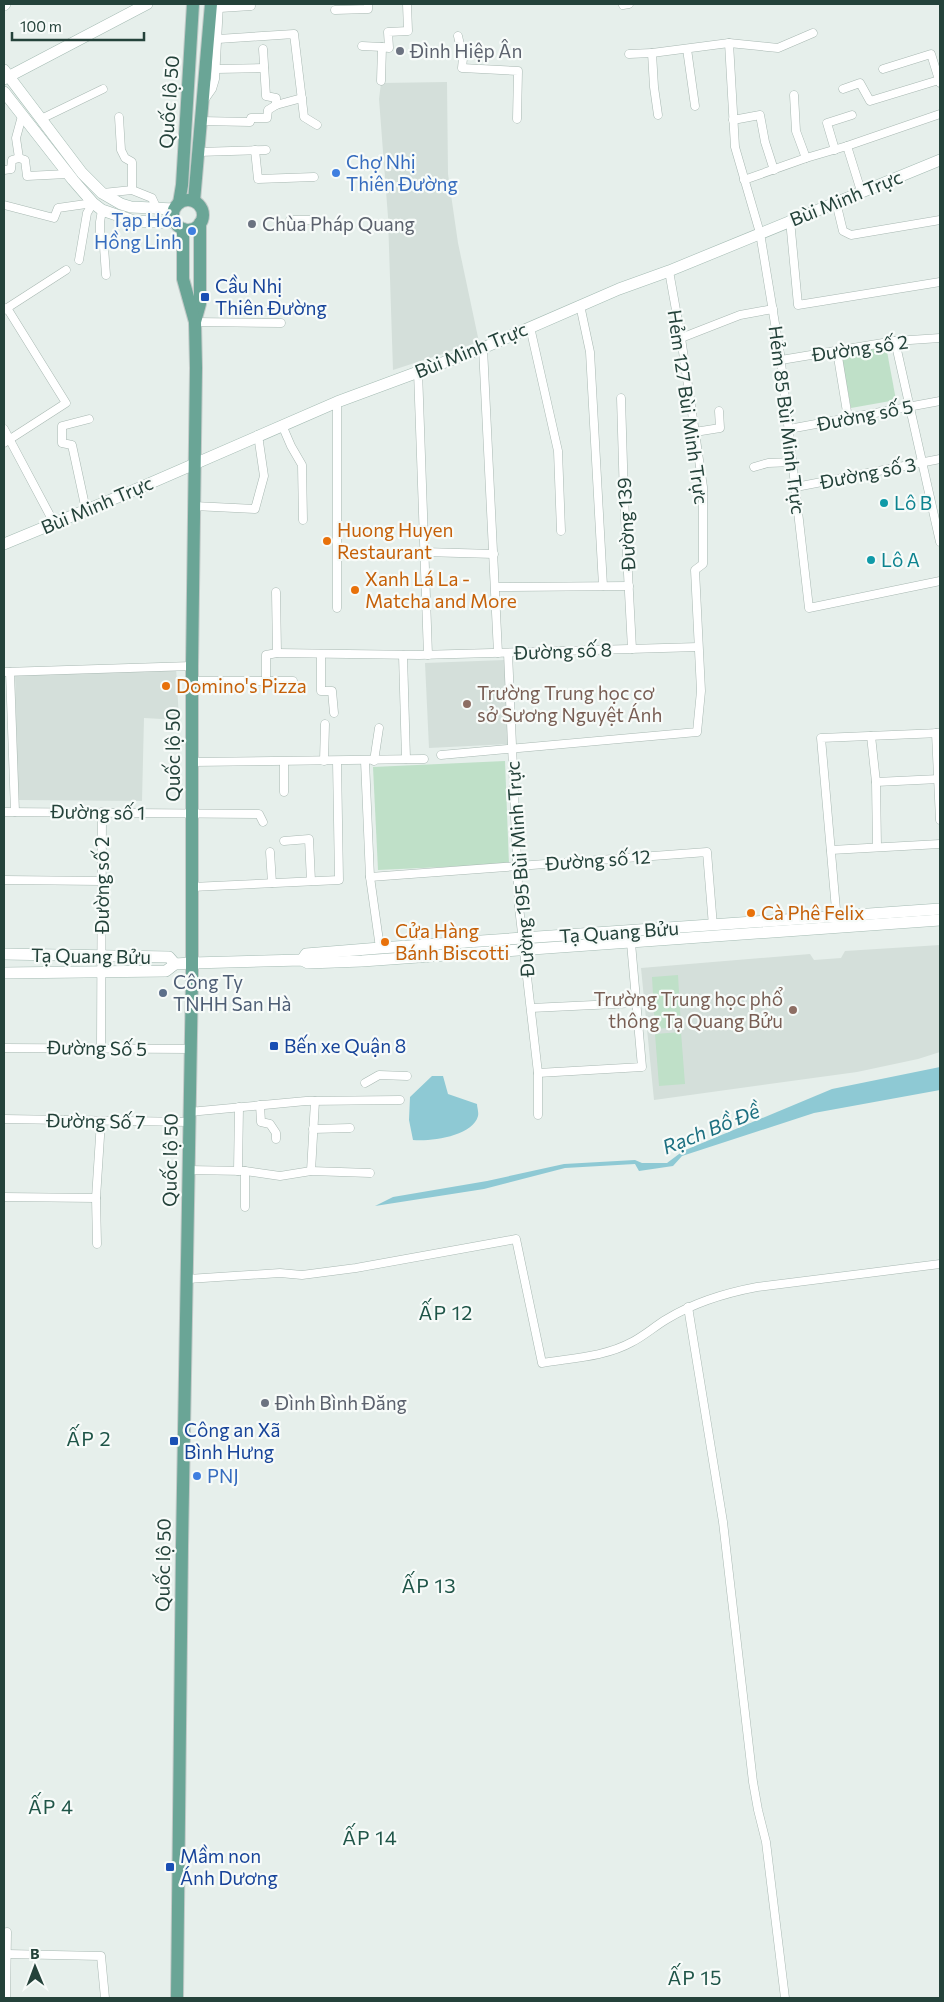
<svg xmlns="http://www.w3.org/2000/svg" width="944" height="2002" viewBox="0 0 944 2002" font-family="Commissioner,sans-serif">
<rect width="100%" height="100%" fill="#e6efeb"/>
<!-- built -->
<g fill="#d4dfda">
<path d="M447 82 448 174 458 243 479 342 393 370 388 217 379 99 381 83Z"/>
<path d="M505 660 509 744 429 748 425 663Z"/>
<path d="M176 666 179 720 144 718 142 801 18 800 15 673Z"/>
<path d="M940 945V1052L918 1059 857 1072 654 1100 641 968 810 954 814 960 841 958 845 951Z"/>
</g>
<!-- green -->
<g fill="#bfe0c8">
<path d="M886 346 896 400 851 408 841 354Z"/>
<path d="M505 761 509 864 378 870 373 767Z"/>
<path d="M678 975 681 1027 655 1029 652 977Z"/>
<path d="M681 1032 685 1084 659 1086 655 1034Z"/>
</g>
<!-- water -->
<g fill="#8ec9d4">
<path d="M940 1067V1090L814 1113 682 1156 673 1166 639 1171 635 1164 565 1168 484 1189 375 1206 393 1197 487 1181 564 1164 635 1160 642 1163H667L683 1151 832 1089Z"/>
<path d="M432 1076H443L448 1094 477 1104C477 1107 479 1113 478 1116 473 1136 430 1142 413 1140L409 1120 410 1097Z"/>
</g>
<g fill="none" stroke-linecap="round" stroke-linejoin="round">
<!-- street casing -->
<g stroke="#a8b8b2" stroke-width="9">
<g id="street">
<path d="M623 5 629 4"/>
<path d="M220 8 251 6"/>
<path d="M335 10 368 9V4"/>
<path d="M458 36 463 58 462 68 518 71 517 119"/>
<path d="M218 39 294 34 304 117 317 125"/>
<path d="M729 43 735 147 760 233 780 354 809 608 940 581"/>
<path d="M362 46 382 47"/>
<path d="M263 49 266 96 276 98V105"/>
<path d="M687 49 695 106"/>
<path d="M652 53 729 43 778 48 813 33"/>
<path d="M629 54 652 53 654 87 658 115"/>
<path d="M216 69 264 68"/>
<path d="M883 69 931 54 940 83"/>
<path d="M381 81 382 47 389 48 388 32 408 31 407 4"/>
<path d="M843 89 860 83 870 101 939 80"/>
<path d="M794 95 796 131 806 158"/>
<path d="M205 99 212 89 215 79 219 4"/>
<path d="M119 117 121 150 125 158 132 162V190"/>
<path d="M41 119 103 89"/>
<path d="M733 120 760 115 765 142 774 170"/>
<path d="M201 121 250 122 251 118H267L268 110 276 105 302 98"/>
<path d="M847 146 940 114"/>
<path d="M255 150 258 179 314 177"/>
<path d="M835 150 827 123 852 115"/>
<path d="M198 152 266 150"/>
<path d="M19 158 16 138 22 116"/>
<path d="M4 170 11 169 12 160 19 158 25 160 27 176 67 174"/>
<path d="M744 180 806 158 847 146 861 191"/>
<path d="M103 193 132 190 152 198 157 209"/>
<path d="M836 202 843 231 851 235 940 220"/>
<path d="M4 205 54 218 58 208 93 203"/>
<path d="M102 210 100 222V244L104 247 106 275"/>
<path d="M290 220H317"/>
<path d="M790 220 798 305 940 282"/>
<path d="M79 260 87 213 93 203"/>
<path d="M580 305 590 352 603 586"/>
<path d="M4 310 66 270"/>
<path d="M195 322 281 323"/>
<path d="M530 327 558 451 561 531"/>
<path d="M681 338 740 315 773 309"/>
<path d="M895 341 940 542"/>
<path d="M483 348 498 653"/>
<path d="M837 351 848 418"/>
<path d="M781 360 895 341 940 338"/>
<path d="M418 371 428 655"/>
<path d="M621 398 624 498 632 649"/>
<path d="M337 402V608"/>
<path d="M282 425 291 446 302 465 303 520"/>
<path d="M4 429 54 523"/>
<path d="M789 429 940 401"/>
<path d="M695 432 720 428 719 411"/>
<path d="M4 443 66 403 7 308"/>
<path d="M754 467 768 463 793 462"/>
<path d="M796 487 940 459"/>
<path d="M194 506 255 509 264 476 258 435"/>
<path d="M86 510 72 445 62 443V426L89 419"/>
<path d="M424 552 494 554"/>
<path d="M496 587 629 586"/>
<path d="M276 592 277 653"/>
<path d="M508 653 519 907 538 1073V1115"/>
<path d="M321 654V691H332L334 713"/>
<path d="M403 655 406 759"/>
<path d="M4 672 192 666"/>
<path d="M10 672 15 812"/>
<path d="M192 681H266V655L277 653 419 655 698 647"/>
<path d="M266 681H293"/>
<path d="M936 733 940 820"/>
<path d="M871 736 876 782 877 847"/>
<path d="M441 755 697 732 701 691 695 570 703 564V487L681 338 669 271"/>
<path d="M324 761 325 724"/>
<path d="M365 761 370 877 380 948"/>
<path d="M374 761 379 728"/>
<path d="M192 762 424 759"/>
<path d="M876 782 939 779"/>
<path d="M284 792V762"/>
<path d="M4 812 259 814 263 822"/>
<path d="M284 841 309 839 311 881"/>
<path d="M831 850 940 844"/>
<path d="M270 852 272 883"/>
<path d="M370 877 707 852 713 926"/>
<path d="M4 880 102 881"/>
<path d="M192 887 339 880 337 761"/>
<path d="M837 921 821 738 940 733"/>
<path d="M531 1008 636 1003"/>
<path d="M4 1048 191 1049"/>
<path d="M101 1048 102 812"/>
<path d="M538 1073 642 1067 631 943"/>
<path d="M365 1083 379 1075 407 1076"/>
<path d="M260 1105 261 1122 270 1124 276 1133V1139"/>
<path d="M189 1112 306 1101 400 1100"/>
<path d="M4 1119 189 1122"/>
<path d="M313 1129 350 1128"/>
<path d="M188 1170 245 1171 280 1176 311 1171 370 1173"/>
<path d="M238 1171 239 1107"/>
<path d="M311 1171 315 1101"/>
<path d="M4 1197 96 1198 101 1121"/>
<path d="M96 1198 97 1244"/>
<path d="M245 1207V1171"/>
<path d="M188 1279 280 1273 302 1275 356 1268 516 1239 542 1363C571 1358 605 1357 632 1342 644 1336 655 1326 667 1319 695 1302 725 1293 757 1287L940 1264"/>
<path d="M688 1307 723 1522 753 1782 758 1810 766 1842 785 1998"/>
<path d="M7 1954 101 1956 105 1998"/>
<path d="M6 1998 7 1932"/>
</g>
</g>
<!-- secondary casing -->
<g stroke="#a4bbb3" stroke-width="12">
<g id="secondary">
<path d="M4 5 5 4"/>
<path d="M4 70 82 173 102 193 121 204 131 207 174 209"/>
<path d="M4 79 147 4"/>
<path d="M4 92 73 180 93 203 102 210 134 221 175 223"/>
<path d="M4 544 130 492 337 402 483 348 619 289 669 271 940 160"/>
<path d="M4 954 169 957 175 964"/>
<path d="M302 960 306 954 380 948 940 909"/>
<path d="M4 973 166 971 175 964 192 963 302 960 308 963 362 961 940 920"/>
</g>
</g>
<!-- primary casing -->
<g stroke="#c2cac8" stroke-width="14">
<g id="primary">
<circle cx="188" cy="215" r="15"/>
<path d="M194 201 211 4"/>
<path d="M179 203 182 185 193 4"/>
<path d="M195 322 200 304V223"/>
<path d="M177 1998 182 1546 192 978V666L196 368 195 322 183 279V229"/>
</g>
</g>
<!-- street -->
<use href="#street" stroke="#fff" stroke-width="8"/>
<!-- secondary -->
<use href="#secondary" stroke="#fff" stroke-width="11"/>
<!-- primary -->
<use href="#primary" stroke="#6aa596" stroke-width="12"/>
</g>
<!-- markers -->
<g fill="#6b7280" stroke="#f7fbf9" stroke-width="2">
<circle cx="400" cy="51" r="5"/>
<circle cx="252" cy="224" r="5"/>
<circle cx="265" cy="1403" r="5"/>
</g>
<g fill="#3f7fe0" stroke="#f7fbf9" stroke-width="2">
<circle cx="336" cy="173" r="5"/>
<circle cx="192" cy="231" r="5"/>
<circle cx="197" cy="1476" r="5"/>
</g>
<g fill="#1a4fb4" stroke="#f7fbf9" stroke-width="2">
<rect x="200" y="292" width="10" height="10" rx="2.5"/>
<rect x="269" y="1041" width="10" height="10" rx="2.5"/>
<rect x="169" y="1436" width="10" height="10" rx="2.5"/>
<rect x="165" y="1862" width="10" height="10" rx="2.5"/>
</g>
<g fill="#0f9aa8" stroke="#f7fbf9" stroke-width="2">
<circle cx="884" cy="503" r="5"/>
<circle cx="871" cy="560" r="5"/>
</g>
<g fill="#e8710a" stroke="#f7fbf9" stroke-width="2">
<circle cx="327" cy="541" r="5"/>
<circle cx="355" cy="590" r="5"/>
<circle cx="166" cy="686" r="5"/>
<circle cx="751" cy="913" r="5"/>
<circle cx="385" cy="942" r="5"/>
</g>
<g fill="#8d6e63" stroke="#f7fbf9" stroke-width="2">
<circle cx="467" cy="704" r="5"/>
<circle cx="793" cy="1010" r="5"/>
</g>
<circle fill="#5c6f8a" stroke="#f7fbf9" stroke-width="2" cx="163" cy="993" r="5"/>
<g text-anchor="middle" stroke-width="4.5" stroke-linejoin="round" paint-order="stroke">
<!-- worship labels -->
<g font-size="19" fill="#5b616d" stroke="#f7fbf9" text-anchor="start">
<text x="410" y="58">Đình Hiệp Ân</text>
<text x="262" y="231">Chùa Pháp Quang</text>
<text x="275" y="1410">Đình Bình Đăng</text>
</g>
<!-- street labels -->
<g font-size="19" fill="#24423a" stroke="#f7fbf9">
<text transform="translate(169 102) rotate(-86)" y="7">Quốc lộ 50</text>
<text transform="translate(846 198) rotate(-22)" y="7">Bùi Minh Trực</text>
<text transform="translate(860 348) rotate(-8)" y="7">Đường số 2</text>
<text transform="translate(471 350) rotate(-22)" y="7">Bùi Minh Trực</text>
<text transform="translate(688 407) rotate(82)" y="7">Hẻm 127 Bùi Minh Trực</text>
<text transform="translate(865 415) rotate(-11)" y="7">Đường số 5</text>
<text transform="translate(787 420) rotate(83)" y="7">Hẻm 85 Bùi Minh Trực</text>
<text transform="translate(868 473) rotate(-11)" y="7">Đường số 3</text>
<text transform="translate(97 505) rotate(-23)" y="7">Bùi Minh Trực</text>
<text transform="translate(626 524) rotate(-93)" y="7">Đường 139</text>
<text transform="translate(563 651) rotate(-2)" y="7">Đường số 8</text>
<text transform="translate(173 755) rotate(-90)" y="7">Quốc lộ 50</text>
<text transform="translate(98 812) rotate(1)" y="7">Đường số 1</text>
<text transform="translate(598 860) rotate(-4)" y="7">Đường số 12</text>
<text transform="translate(520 869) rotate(-94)" y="7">Đường 195 Bùi Minh Trực</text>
<text transform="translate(102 885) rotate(-90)" y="7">Đường số 2</text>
<text transform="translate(619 932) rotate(-4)" y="7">Tạ Quang Bửu</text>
<text transform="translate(91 956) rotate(1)" y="7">Tạ Quang Bửu</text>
<text transform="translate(97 1048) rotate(1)" y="7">Đường Số 5</text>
<text transform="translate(96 1121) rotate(1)" y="7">Đường Số 7</text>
<text transform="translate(170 1160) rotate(-89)" y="7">Quốc lộ 50</text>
<text transform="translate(163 1565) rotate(-89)" y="7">Quốc lộ 50</text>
</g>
<!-- shop labels -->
<g font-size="19" fill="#366cbe" stroke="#f7fbf9" text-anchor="start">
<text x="346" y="169">Chợ Nhị<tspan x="346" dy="22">Thiên Đường</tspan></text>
<text x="182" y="227" text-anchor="end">Tạp Hóa<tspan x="182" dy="22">Hồng Linh</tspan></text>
<text x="207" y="1483">PNJ</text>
</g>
<!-- transit labels -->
<g font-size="19" fill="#164399" stroke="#f7fbf9" text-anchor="start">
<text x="215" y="293">Cầu Nhị<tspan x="215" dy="22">Thiên Đường</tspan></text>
<text x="284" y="1053">Bến xe Quận 8</text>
<text x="184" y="1437">Công an Xã<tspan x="184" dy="22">Bình Hưng</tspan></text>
<text x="180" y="1863">Mầm non<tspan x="180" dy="22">Ánh Dương</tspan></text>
</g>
<!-- culture labels -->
<g font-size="19" fill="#0d838f" stroke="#f7fbf9" text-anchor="start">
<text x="894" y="510">Lô B</text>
<text x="881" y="567">Lô A</text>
</g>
<!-- food labels -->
<g font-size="19" fill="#c56008" stroke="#f7fbf9" text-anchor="start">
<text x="337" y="537">Huong Huyen<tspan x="337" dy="22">Restaurant</tspan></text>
<text x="365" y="586">Xanh Lá La -<tspan x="365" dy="22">Matcha and More</tspan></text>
<text x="176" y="693">Domino's Pizza</text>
<text x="761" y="920">Cà Phê Felix</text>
<text x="395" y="938">Cửa Hàng<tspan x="395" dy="22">Bánh Biscotti</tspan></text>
</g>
<!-- education labels -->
<g font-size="19" fill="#785e54" stroke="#f7fbf9" text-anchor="start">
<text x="477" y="700">Trường Trung học cơ<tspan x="477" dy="22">sở Sương Nguyệt Ánh</tspan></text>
<text x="783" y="1006" text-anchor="end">Trường Trung học phổ<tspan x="783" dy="22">thông Tạ Quang Bửu</tspan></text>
</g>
<!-- service labels -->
<g font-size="19" fill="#4e5e75" stroke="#f7fbf9" text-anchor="start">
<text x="173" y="989">Công Ty<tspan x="173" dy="22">TNHH San Hà</tspan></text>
</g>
<!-- water labels -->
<g font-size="20" font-style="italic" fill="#1c6f80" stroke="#f7fbf9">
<text transform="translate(711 1129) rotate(-22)" y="7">Rạch Bồ Đề</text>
</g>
<!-- neighbourhood labels -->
<g font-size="20" letter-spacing="1" fill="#1f5548" stroke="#f7fbf9">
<text x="446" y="1320">ẤP 12</text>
<text x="89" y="1446">ẤP 2</text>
<text x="429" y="1593">ẤP 13</text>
<text x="51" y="1814">ẤP 4</text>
<text x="370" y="1845">ẤP 14</text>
<text x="695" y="1985">ẤP 15</text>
</g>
</g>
<!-- border -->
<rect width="944" height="2002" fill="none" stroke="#24423a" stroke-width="10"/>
<!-- north arrow -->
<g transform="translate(35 1967) rotate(359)" stroke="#f7fbf9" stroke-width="4" paint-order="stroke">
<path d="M0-4L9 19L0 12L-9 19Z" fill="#24423a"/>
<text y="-8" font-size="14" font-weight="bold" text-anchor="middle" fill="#24423a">B</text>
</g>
<!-- scale -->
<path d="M12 32v8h132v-8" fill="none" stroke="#24423a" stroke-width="2.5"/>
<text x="20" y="32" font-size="15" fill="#24423a" stroke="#f7fbf9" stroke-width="4" paint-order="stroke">100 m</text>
</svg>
